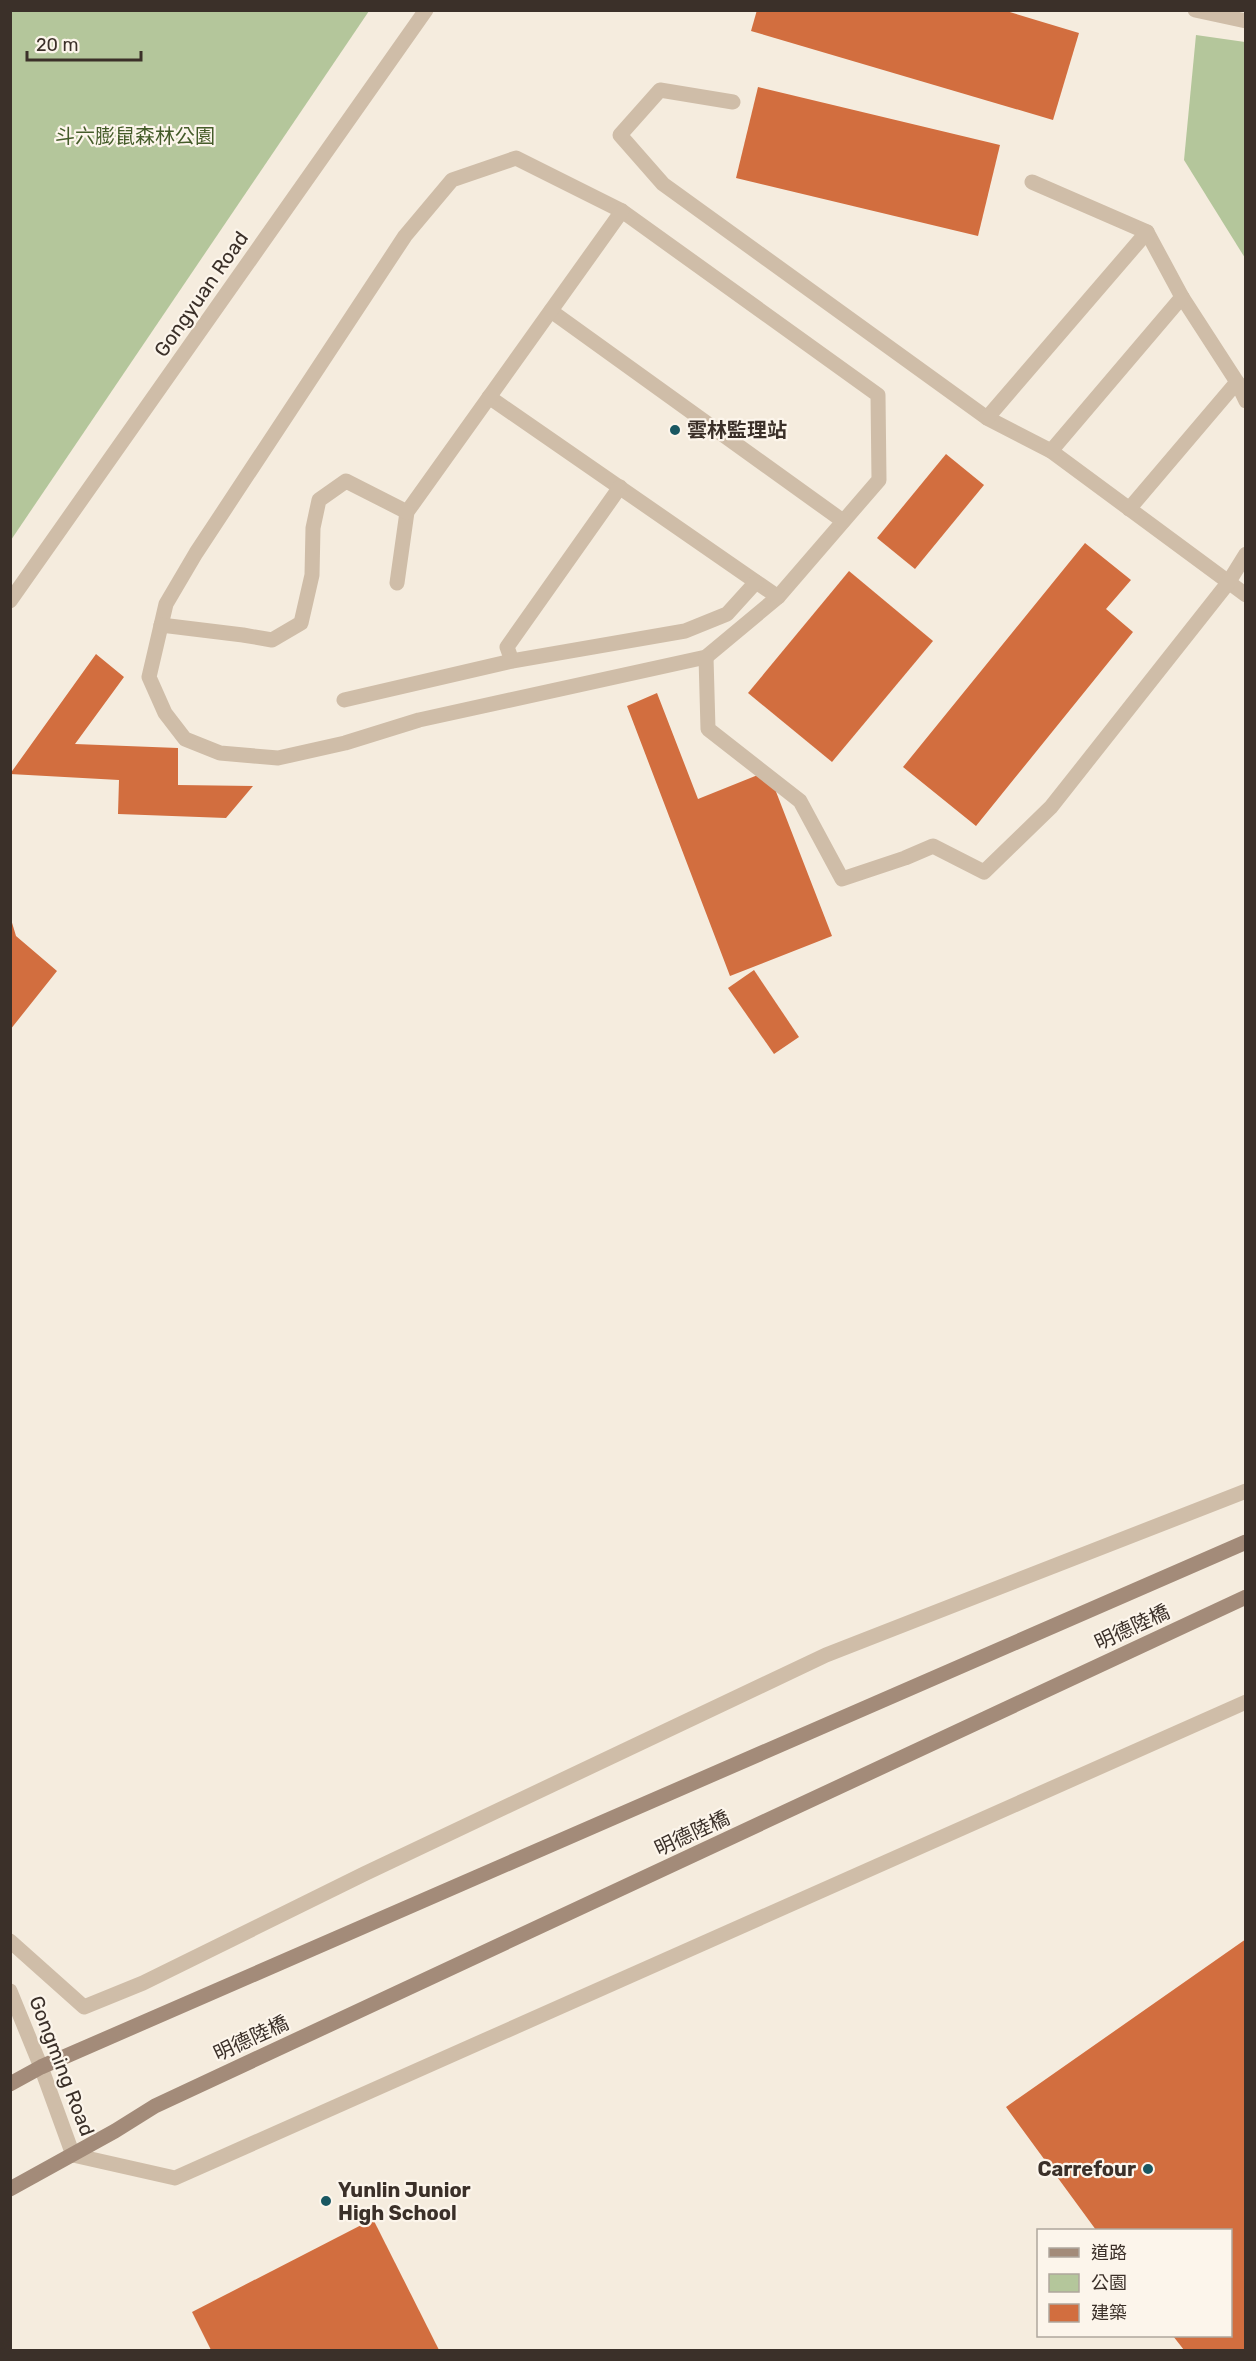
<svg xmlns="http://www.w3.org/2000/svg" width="1256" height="2361" viewBox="0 0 1256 2361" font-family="Rubik,'Noto Sans TC',sans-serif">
<rect width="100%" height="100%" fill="#f5ecde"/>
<!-- green -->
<g fill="#b4c69b">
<path d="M11 10 369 11 11 540 10 11Z"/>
<path d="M1196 35 1245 42V258L1184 160Z"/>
</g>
<!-- building -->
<g fill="#d26e3f">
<path d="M757 10H1003L1079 33 1053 120 751 31Z"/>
<path d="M758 87 1000 145 978 236 736 178Z"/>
<path d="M946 454 984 485 915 569 877 538Z"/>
<path d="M1085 543 1131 580 1106 609 1133 632 976 826 903 767Z"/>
<path d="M849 571 933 641 832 762 748 693Z"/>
<path d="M96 654 124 677 75 744 178 748V785L253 786 226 818 118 814 119 780 10 774Z"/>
<path d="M657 693 698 799 768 771 832 936 730 976 627 706Z"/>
<path d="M10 916 16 936 57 971 10 1030Z"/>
<path d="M754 970 799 1037 774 1054 728 988Z"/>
<path d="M1246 1939V2350H1184L1173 2336H1230V2230H1096L1006 2107Z"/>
<path d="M373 2219 439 2350H211L192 2312Z"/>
</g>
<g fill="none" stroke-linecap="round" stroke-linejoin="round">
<!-- service -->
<g stroke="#cfbda8" stroke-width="15">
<path d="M733 102 660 90 620 135 663 184 987 418 1051 451 1246 595"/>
<path d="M516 158 622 211 878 395 879 480 778 597 706 657 419 720 345 743 278 758 220 753 185 739 165 713 149 677 166 604 196 553 405 236 452 180Z"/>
<path d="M1032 182 1147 232 1182 297 1237 382 1246 401"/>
<path d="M551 311 843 521"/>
<path d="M489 397 778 597"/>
<path d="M987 418 1147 232"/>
<path d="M1051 451 1182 297"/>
<path d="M1129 509 1237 382"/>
<path d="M397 583 407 512 622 211"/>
<path d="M161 625 243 635 272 640 301 623 312 575 313 528 319 500 346 481 407 512"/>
<path d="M706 657 708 729 800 801 842 879 905 858 933 846 984 872 1051 807 1228 583 1246 554"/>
<path d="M512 661 507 647 620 487"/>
<path d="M344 700 512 661 685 631 727 614 756 582"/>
<path d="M10 1941 84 2007 143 1983 364 1874 826 1655 1246 1491"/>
<path d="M73 2155 175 2178 1246 1702"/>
</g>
<!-- minor -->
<g stroke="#cfbda8" stroke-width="15">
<path d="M1195 10 1246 21"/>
<path d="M10 601 426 10"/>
<path d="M10 1991 41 2067 73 2155"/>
</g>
<!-- secondary -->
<g stroke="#a38b79" stroke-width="15">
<path d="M10 2084 41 2067 1246 1542"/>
<path d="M10 2189 115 2131 155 2106 1246 1597"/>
</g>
</g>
<!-- markers -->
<g fill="#195761" stroke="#fcf5eb" stroke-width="2">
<circle cx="675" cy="430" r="6"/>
<circle cx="1148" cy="2169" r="6"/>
<circle cx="326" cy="2201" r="6"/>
</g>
<g text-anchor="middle" stroke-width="4.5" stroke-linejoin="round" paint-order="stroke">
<!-- park labels -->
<g font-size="20" fill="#455c2a" stroke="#fcf5eb">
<text x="135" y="143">斗六膨鼠森林公園</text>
</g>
<!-- street labels -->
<g font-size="20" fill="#3b3029" stroke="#fcf5eb">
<text transform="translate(201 294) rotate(-55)" y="7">Gongyuan Road</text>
<text transform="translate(1132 1627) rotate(-25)" y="7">明德陸橋</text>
<text transform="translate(692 1833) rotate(-25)" y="7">明德陸橋</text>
<text transform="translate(251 2038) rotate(-25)" y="7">明德陸橋</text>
<text transform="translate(62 2066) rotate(69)" y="7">Gongming Road</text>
</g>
<!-- poi labels -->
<g font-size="20" font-weight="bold" fill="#3b3029" stroke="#fcf5eb" text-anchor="start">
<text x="687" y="437">雲林監理站</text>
<text x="1136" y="2176" text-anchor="end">Carrefour</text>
<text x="338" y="2197">Yunlin Junior<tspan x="338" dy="23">High School</tspan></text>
</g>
</g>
<!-- border -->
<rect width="1256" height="2361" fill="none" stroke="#3b3029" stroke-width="24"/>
<!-- legend -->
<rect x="1037" y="2229" width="195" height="108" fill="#fcf5eb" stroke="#afa69d" stroke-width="1.5"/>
<rect x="1049" y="2248" width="30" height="9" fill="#a38b79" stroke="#afa69d" stroke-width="1.5"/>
<text x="1091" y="2259" font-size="18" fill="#3b3029">道路</text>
<rect x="1049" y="2274" width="30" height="18" fill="#b4c69b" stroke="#afa69d" stroke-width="1.5"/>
<text x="1091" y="2289" font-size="18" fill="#3b3029">公園</text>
<rect x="1049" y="2304" width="30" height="18" fill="#d26e3f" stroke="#afa69d" stroke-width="1.5"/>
<text x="1091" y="2319" font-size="18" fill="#3b3029">建築</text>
<!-- scale -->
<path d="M27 51v9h114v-9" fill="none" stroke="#3b3029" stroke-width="3"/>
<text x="36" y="51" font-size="18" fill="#3b3029" stroke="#fcf5eb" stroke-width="4.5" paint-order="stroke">20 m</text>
</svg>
